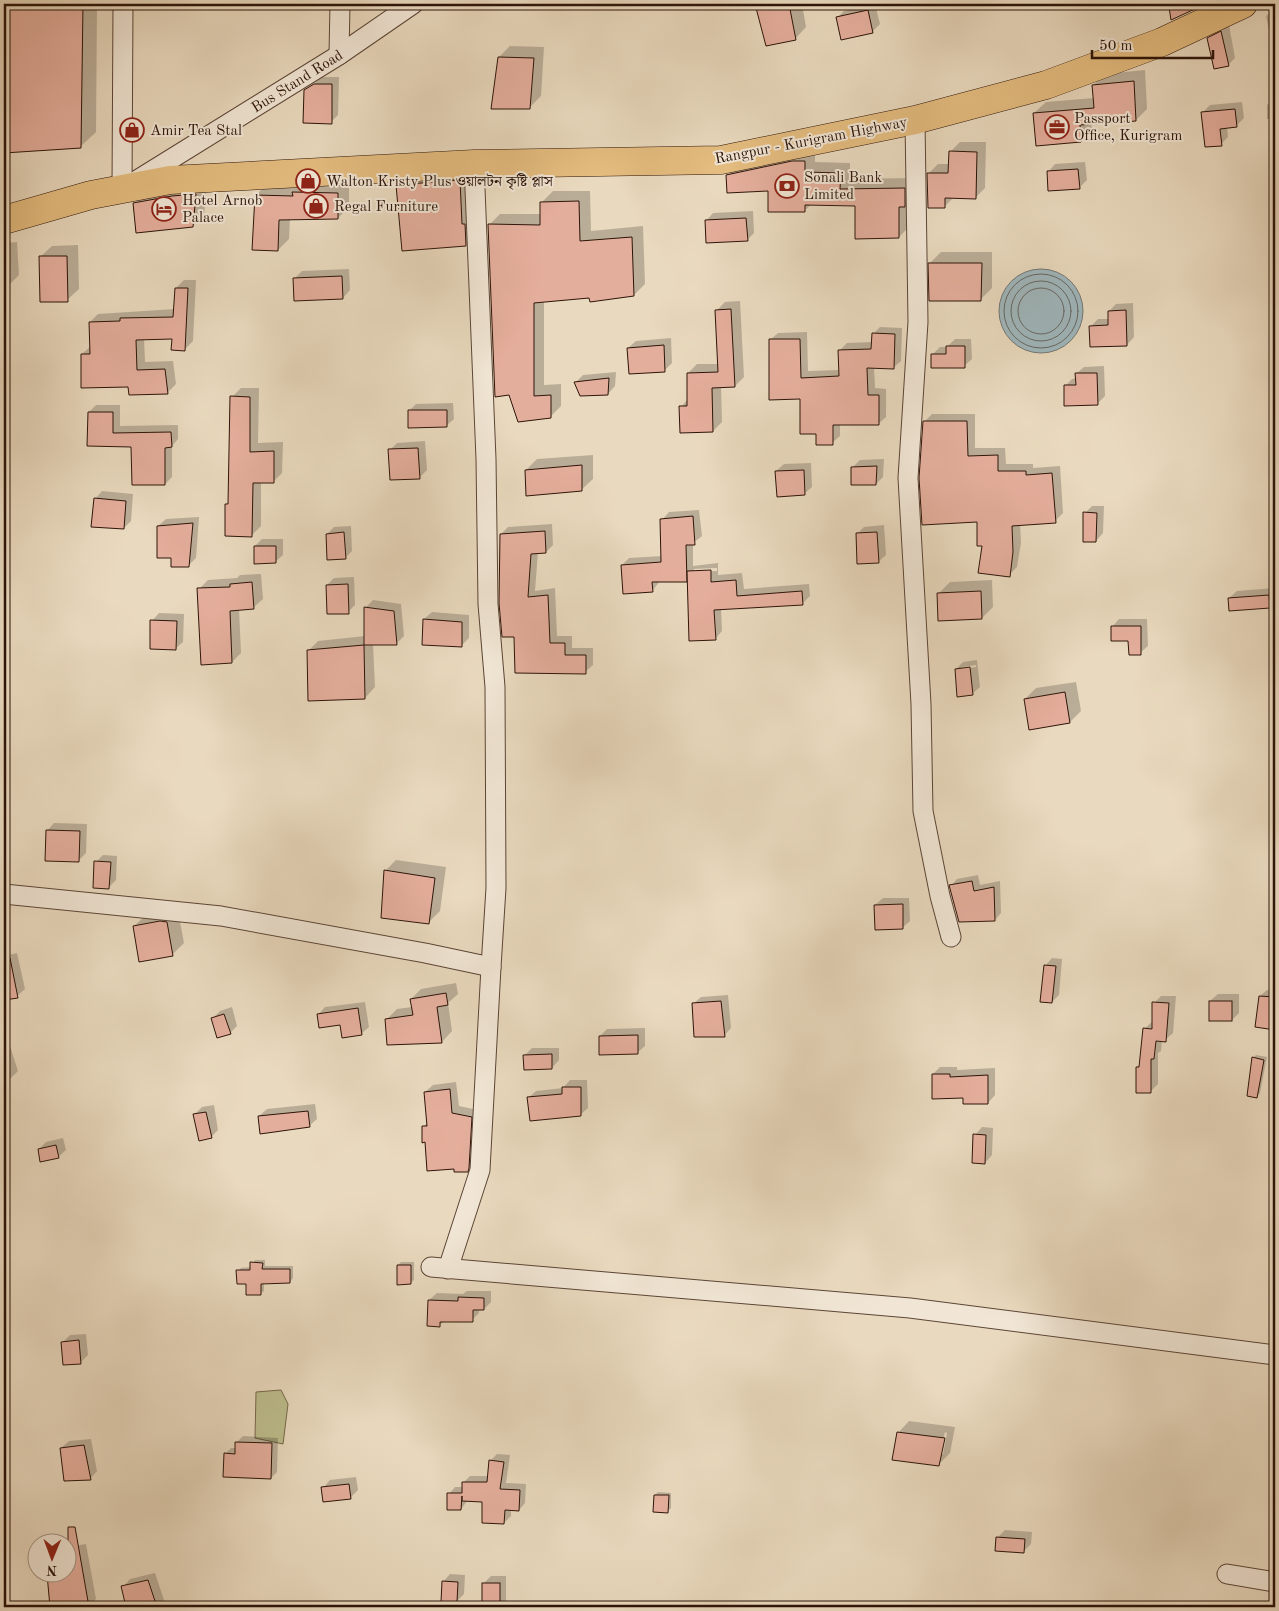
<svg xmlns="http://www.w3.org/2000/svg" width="1279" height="1611" viewBox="0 0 1279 1611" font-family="'Old Standard TT','Noto Serif Bengali',serif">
<rect width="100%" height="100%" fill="#e9d9be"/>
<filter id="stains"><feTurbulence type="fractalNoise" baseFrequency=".004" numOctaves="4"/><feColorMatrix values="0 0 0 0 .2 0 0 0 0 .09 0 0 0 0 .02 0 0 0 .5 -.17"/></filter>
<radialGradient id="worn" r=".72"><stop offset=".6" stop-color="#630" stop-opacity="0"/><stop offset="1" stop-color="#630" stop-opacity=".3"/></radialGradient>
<!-- green -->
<path fill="#bdbd8c" stroke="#75684a" d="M281 1390 288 1404 283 1444 255 1438 256 1392Z"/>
<!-- water -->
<circle fill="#9fb7bd" stroke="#717675" cx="1041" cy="311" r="42"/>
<!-- shadow -->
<g fill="#0003" fill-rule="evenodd">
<path d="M4 4H97L96 132 80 147 4 152Z"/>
<path d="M181 4H226L220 5Z"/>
<path d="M756 4H802L806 27 795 39 767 45Z"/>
<path d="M875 4 880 24 872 32 837 18 844 11Z"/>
<path d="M1175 4H1200L1196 7 1171 8Z"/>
<path d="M1275 8V38L1271 39 1266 16Z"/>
<path d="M1229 25 1235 58 1228 65 1209 38 1216 31Z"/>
<path d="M510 46 544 47 541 96 530 107 499 57Z"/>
<path d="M1145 70 1147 109 1136 120 1091 123 1092 130 1080 141 1034 113 1046 102 1094 98 1093 85 1105 74Z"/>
<path d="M322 77H339L338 115 331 122 305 91Z"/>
<path d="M1274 98 1275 119H1267V105Z"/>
<path d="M1242 102 1244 118 1236 126 1227 127 1228 137 1221 144 1202 113 1210 105Z"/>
<path d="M960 142H986L985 188 975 198 954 197 945 206 928 174 938 164H950V152Z"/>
<path d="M815 152V162L850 163V179L915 178 909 227 899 237 856 205 812 204 805 210 769 190 728 175 738 165Z"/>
<path d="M1085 162 1087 180 1079 188 1048 172 1055 164Z"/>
<path d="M475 166 481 230 466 245 397 186 412 170Z"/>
<path d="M349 183V207L338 218 290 219 289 239 278 250 256 195 267 184Z"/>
<path d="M207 184 204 215 193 226 135 203 146 192Z"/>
<path d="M553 191H590L591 231 643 226 645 284 634 295 544 300V385L561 384V406L550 417 519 421 489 225 500 214H542V202Z"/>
<path d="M753 211 754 233 747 240 706 221 713 213Z"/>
<path d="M17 242 19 275 10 284H4V243Z"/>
<path d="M78 245 79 289 67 300 40 257 52 246Z"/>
<path d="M941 252H992V288L981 299 930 263Z"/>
<path d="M349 269 350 290 343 298 294 279 302 271Z"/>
<path d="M184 280H196L193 341 184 350 173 338H144L145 362 173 361 176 384 167 393 129 386 82 354 91 346 90 322 98 314 175 309 176 288Z"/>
<path d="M740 301 744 377 735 386 721 387 722 422 713 431 681 407 688 399V373L697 364H719L716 311 725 302Z"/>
<path d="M1133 303 1134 337 1127 345 1091 326 1098 319H1109V311L1116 304Z"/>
<path d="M880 327 902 328 901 361 893 368 874 367 875 388 886 389V417L878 424H840V436L832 443 817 432 770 340 778 333 807 332 808 371 840 370V350L847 343 872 342 873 334Z"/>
<path d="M671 338 672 363 665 370 628 348 636 341Z"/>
<path d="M955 339H971L972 359 964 366 932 355 940 347H947Z"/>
<path d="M1104 366 1105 396 1098 403 1065 386 1072 379 1077 378 1076 374 1084 367Z"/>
<path d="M616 372 615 386 608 394 576 382 583 375Z"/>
<path d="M241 388H259L258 443 283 442 282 473 273 482H261V526L251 536 226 505 229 502 232 397Z"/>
<path d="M453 403 454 419 446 426 409 411 416 404Z"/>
<path d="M96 405H120V426L178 425V439L172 446V477L165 484 133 446 88 445 89 412Z"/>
<path d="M932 414H975V448H1005L1006 464H1033V468L1060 466 1063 513 1055 521 1020 524 1021 543 1017 567 1009 575 983 545 978 521 924 422Z"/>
<path d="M425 441 427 470 419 478 390 450 397 443Z"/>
<path d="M593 455V479L581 490 526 470 537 459Z"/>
<path d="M884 459 883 477 876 484 852 468 860 460Z"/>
<path d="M811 463 812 487 804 494 776 471 784 464Z"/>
<path d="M102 491 133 494 131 521 124 528 95 499Z"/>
<path d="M1275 505V528L1272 509Z"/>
<path d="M1092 506H1104L1103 533 1096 541 1085 513Z"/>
<path d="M699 510 702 536 693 543V566L718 563V575L742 573 744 589 809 584 810 596 802 604 721 608 722 631 715 639 688 578 686 580 660 581 653 590 622 565 629 558 662 556V520L669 512ZM717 568V571L694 572V569Z"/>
<path d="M199 517 196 558 189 565 172 557 158 526 166 519Z"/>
<path d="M552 524 553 545 546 552H538L535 591 555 588 557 636H572V648H593V665L585 672 515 635 501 534 508 527Z"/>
<path d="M884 525 886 555 878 562 857 534 864 527Z"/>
<path d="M351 526 352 551 345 558 327 534 334 527Z"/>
<path d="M262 539H283V555L275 562 255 546Z"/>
<path d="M261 574 263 599 253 608 239 609 241 653 232 662 199 589 208 580 237 578 240 575Z"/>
<path d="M354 577 355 605 348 612 327 585 334 578Z"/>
<path d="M992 580 993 607 982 618 939 593 950 582Z"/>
<path d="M1275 588V601L1269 607 1229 598 1237 591Z"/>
<path d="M373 600 401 604 404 636 397 643 373 644 375 687 365 698 308 651 318 641 365 636 366 607Z"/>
<path d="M432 612 469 615V638L462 645 424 619Z"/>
<path d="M159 613 184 614 183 642 175 649 152 621Z"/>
<path d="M1119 619H1147L1148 646 1140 653 1130 640 1112 627Z"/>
<path d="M977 660 980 687 972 694 956 669 963 662ZM976 665V667L962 669V667Z"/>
<path d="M1076 682 1081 711 1070 722 1025 699 1036 688Z"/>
<path d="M54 823 87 824 86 853 78 861 47 831Z"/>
<path d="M103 855 117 856 116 880 109 887 96 862Z"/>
<path d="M396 860 446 867 440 911 429 922 385 871Z"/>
<path d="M978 875 980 885 1000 881 1001 913 995 920 951 886 957 879Z"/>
<path d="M883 898H909L910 921 902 928 875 905Z"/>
<path d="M178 911 184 943 172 955 134 926 146 915Z"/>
<path d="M17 953 25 989 17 996 4 999V956Z"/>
<path d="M1052 958 1062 959 1059 995 1052 1002 1045 966Z"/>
<path d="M456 983 458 994 448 1003 452 1031 442 1042 387 1019 397 1009 412 1007 411 999 421 989Z"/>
<path d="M1267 990 1275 991V1028L1257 1026 1260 996Z"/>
<path d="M1218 994H1239V1013L1232 1020 1210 1001Z"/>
<path d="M728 995 731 1028 724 1036 693 1004 701 997Z"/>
<path d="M1161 996H1176L1173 1033 1165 1040H1162L1161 1051 1158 1053V1084L1150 1092 1137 1067 1141 1064 1144 1029 1153 1021 1154 1003Z"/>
<path d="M365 1002 369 1027 361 1034 318 1015 325 1007Z"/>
<path d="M232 1007 237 1026 230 1033 213 1018 220 1011Z"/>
<path d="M645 1028V1046L637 1053 600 1036 607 1029Z"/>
<path d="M10 1046 18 1071 11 1078 4 1081V1049Z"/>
<path d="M532 1048H559V1060L552 1068 524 1056Z"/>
<path d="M1256 1055 1267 1057 1260 1093 1257 1097 1253 1058Z"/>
<path d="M940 1067H957V1070L995 1068V1095L988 1103 964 1097 933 1074Z"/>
<path d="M570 1080H587L588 1108 580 1115 528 1098 536 1091 563 1088Z"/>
<path d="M456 1082 459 1106 478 1110 474 1163 467 1171 423 1127 428 1122 425 1092 433 1085Z"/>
<path d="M315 1104 317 1119 309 1126 261 1133 259 1116 267 1109Z"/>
<path d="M214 1105 218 1130 211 1137 194 1115 202 1107Z"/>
<path d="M982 1127 993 1128 992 1155 985 1163 975 1135Z"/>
<path d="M63 1138 66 1150 58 1157 39 1149 46 1142Z"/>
<path d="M255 1260H265V1266H293V1278L290 1282H264V1291L260 1294 238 1271 241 1268 251 1267Z"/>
<path d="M401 1262H414V1280L410 1283 398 1265Z"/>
<path d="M6 1274 8 1298 4 1301V1275Z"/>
<path d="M467 1291H491V1302L484 1309H479V1313L472 1320 444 1321 439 1326 429 1300 437 1293 463 1294Z"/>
<path d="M86 1334 88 1355 80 1363 63 1342 70 1335Z"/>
<path d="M1275 1367V1393H1274Z"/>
<path d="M909 1421 955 1427 950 1453 938 1465 898 1433ZM945 1432 947 1433 943 1454H940Z"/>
<path d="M243 1436 278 1438 277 1472 271 1478 225 1454 231 1448H236V1443Z"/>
<path d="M91 1439 97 1471 90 1479 61 1448 69 1441Z"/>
<path d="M497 1454 510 1455 506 1483 526 1484 525 1503 519 1510 511 1509V1516L504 1523 484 1500H468L461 1509 449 1494 455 1487H463V1483L470 1476H489L491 1460Z"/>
<path d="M356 1477 358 1490 350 1498 323 1488 330 1480Z"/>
<path d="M658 1492 671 1493V1508L667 1512 655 1495Z"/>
<path d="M1005 1530 1032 1532 1031 1544 1023 1552 998 1537Z"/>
<path d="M86 1544 96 1599 89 1606 51 1607 48 1574H44H68V1547Z"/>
<path d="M155 1573 165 1603 160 1607H127L123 1587 130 1579Z"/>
<path d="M450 1574 465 1575 464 1594 457 1601 443 1582Z"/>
<path d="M491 1576H506V1602H531V1607H484V1583Z"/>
</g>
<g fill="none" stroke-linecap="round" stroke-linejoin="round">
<!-- shore -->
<g stroke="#666663" stroke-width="1">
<circle cx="1041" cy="311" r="37"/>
<circle cx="1041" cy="311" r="30"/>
<circle cx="1041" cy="311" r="23"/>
</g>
</g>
<!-- building -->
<g fill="#e4ae9c" stroke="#2d1409">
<path d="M4 4H83L81 148 4 153Z"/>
<path d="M755 4H789L796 40 766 46Z"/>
<path d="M1190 4H1196L1197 8 1171 20 1169 7Z"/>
<path d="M868 10 873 33 841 40 836 17Z"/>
<path d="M1221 31 1229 66 1214 69 1207 38Z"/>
<path d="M498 57 534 58 530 109H491Z"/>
<path d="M1134 81 1136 121 1080 125 1081 142 1036 146 1033 113 1094 108 1092 85Z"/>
<path d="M314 84H332V124L303 123 304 90Z"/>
<path d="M1235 109 1237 127 1220 129 1222 146 1205 147 1201 112Z"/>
<path d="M949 151 977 152 976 199 945 198V208H928L927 173H948Z"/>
<path d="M792 161H805V172L841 173 840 189 905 188V207H899V238L855 239V206L805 205V212H768V191L727 193 726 175Z"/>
<path d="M1078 169 1080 189 1048 191 1047 171Z"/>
<path d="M460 180 462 224H465L466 246 402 251 396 185Z"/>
<path d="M292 192 338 193V219L279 220 278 251 252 250 255 195 293 196Z"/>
<path d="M196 194 193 227 136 233 133 203 172 196Z"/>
<path d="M579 201 580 241 632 237 634 296 590 302 589 298 534 303V396L551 395V418L518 422 509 395 495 397 488 224 540 225V202Z"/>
<path d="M746 218 748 241 706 243 705 220Z"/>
<path d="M39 256H67L68 302H40Z"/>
<path d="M928 263H982L981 301H929Z"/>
<path d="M342 276 343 299 294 301 293 278Z"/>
<path d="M175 288H188L185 351 171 350 172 339 136 340 137 370 165 369 168 394 129 395 128 387 81 388V354H90L89 322 120 321V318L173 317Z"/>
<path d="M731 309 735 387 712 388 713 432 680 433 679 406H687V373L718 372 715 310Z"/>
<path d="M1126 310 1127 346 1090 347 1089 326 1108 325V311Z"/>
<path d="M872 333 895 334 894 369 867 368 868 395H879V425H833V445H816V434H800V399L769 400V339H800L801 378 839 376 838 350 871 349Z"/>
<path d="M664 345 665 372 629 374 627 348Z"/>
<path d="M946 346H965V368H931V354H946Z"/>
<path d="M1075 373H1097L1098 405 1064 406V385H1076Z"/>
<path d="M609 378 608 395 580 396 574 382Z"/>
<path d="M230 396 250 397V452L274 451V483H253L252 537 225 536V504H228Z"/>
<path d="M408 410H447V427L408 428Z"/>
<path d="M88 412H113V433L171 432 172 447 165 448V485H132L131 447 87 446Z"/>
<path d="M923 421H967L968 456 998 455V471H1026V475L1052 473 1056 523 1012 526 1013 552 1010 577 978 573 982 546H977V522L922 525 919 478Z"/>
<path d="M418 448 420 479 390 480 388 449Z"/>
<path d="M582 465V491L526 496 525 470Z"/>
<path d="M877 466 876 485H851V467Z"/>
<path d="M804 470 805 495 777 497 775 471Z"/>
<path d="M94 498 126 501 124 529 91 527Z"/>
<path d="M1083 512 1097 513 1096 542H1083Z"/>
<path d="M693 516 695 545H686L687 582H652L653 592 623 594 621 565 661 562 660 519Z"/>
<path d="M193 523 189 567H171V558H157V526Z"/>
<path d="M545 531 546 553 531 554 528 597 548 595 550 643H565V655H586V674L515 673 514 637H502L499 603 500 534Z"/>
<path d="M344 532 346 559 327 560 326 534Z"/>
<path d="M877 532 879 563 857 564 856 533Z"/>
<path d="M254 546H276V563L254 564Z"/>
<path d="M711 570V582L736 580 737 596 802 591 803 605 714 610 716 640 689 641 687 571Z"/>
<path d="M252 582 254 609 230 611 232 663 201 665 197 588 230 587V584Z"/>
<path d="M348 584 349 614H327L326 585Z"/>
<path d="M981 591 982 619 938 621 937 593Z"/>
<path d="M1269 595 1270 608 1229 611 1228 598Z"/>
<path d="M364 607 394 611 397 645H364Z"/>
<path d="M423 619 462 622V647L422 645Z"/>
<path d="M150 620 177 621 176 650 150 649Z"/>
<path d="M1111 626H1141V655H1129L1128 641H1111Z"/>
<path d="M364 645 365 699 308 701 307 650Z"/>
<path d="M970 667 973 695 957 697 955 669Z"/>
<path d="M1065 692 1070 723 1029 730 1024 699Z"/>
<path d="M46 830 80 831 79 862 45 861Z"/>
<path d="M94 861 111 862 109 889 93 888Z"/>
<path d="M384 870 435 878 429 924 381 918Z"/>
<path d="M972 881 974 891 994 887 995 921 959 922 949 885Z"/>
<path d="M903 904V929L875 930 874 905Z"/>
<path d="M160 921 167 922 173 956 139 962 133 926Z"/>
<path d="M10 958 18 998 4 1000V959Z"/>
<path d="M1044 965 1056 966 1052 1003 1040 1002Z"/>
<path d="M446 993 448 1005 437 1007 442 1043 387 1045 385 1019 413 1015 410 999Z"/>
<path d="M1259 996 1275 997V1030L1255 1027Z"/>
<path d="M721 1001 725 1037H694L692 1003Z"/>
<rect x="1209" y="1001" width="23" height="20"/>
<path d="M1152 1002 1169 1003 1166 1042 1156 1041 1154 1059H1151V1093H1136V1067H1139L1143 1028 1152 1029Z"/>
<path d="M358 1008 362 1035 342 1038 340 1025 319 1028 317 1014Z"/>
<path d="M224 1014 231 1034 217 1038 211 1018Z"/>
<path d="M638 1035V1054L599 1055V1036Z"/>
<path d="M552 1054V1069L524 1070 523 1055Z"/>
<path d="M1252 1057 1264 1060 1257 1098 1247 1096Z"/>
<path d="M932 1074H950V1077L988 1075V1104H963V1098L932 1099Z"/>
<path d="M562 1087H581V1116L530 1121 527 1097 562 1094Z"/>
<path d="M450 1089 452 1113 472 1117 469 1168 468 1172H454V1169L427 1171 425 1142 422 1143V1126H427L424 1092Z"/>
<path d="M308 1111 310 1127 260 1134 258 1116Z"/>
<path d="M206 1112 212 1138 199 1141 193 1114Z"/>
<path d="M973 1134 986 1135 985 1164 972 1163Z"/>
<path d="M56 1145 59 1158 40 1162 38 1149Z"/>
<path d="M250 1262 263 1263 262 1269H290V1283L261 1284V1295H246V1284H237L236 1270H250Z"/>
<path d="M397 1265H411V1284L397 1285Z"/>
<path d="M458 1297 484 1298V1310H473V1322H440V1327L427 1326 428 1300 458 1301Z"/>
<path d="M79 1340 81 1364 63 1365 61 1342Z"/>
<path d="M897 1432 945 1438 939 1466 892 1460Z"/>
<path d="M235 1442 272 1443 271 1479 223 1477 224 1453 235 1454Z"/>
<path d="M84 1445 91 1480 64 1481 60 1448Z"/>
<path d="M489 1460 504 1462 500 1489 520 1490 519 1511 505 1510 504 1524 482 1523V1502L462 1501V1496L461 1510H447V1493H462V1482H487Z"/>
<path d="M349 1484 351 1499 323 1502 321 1487Z"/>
<path d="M654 1495H669L668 1513 653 1512Z"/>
<path d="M68 1527H75L89 1607H50L47 1574H68Z"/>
<path d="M996 1537 1025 1539 1024 1553 995 1551Z"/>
<path d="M148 1580 157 1607H126L121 1586Z"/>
<path d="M442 1581 458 1582 457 1602H441Z"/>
<rect x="482" y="1583" width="18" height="24"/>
</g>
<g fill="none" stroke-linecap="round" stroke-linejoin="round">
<!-- minor casing -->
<g stroke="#5c4536" stroke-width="21">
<g id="minor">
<path d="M339 55 340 4"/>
<path d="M915 120 918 322 908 478 921 704 923 811 940 896 951 937"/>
<path d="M134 182 339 55 413 4"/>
<path d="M122 188 123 4"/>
<path d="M4 894 221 916 425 953 491 967 496 888 495 687 488 604 486 459 474 164"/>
<path d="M431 1267 910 1308 1275 1355"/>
<path d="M448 1269 480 1170 491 967"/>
<path d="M1227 1574 1275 1582"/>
</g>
</g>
<!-- highway casing -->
<g stroke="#2d1409" stroke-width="29">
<path id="highway" d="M4 220 91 195 170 180 474 164 721 160 915 120 1046 85 1162 42 1243 4"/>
</g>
<!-- minor -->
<use href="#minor" stroke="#f1e6d5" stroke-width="19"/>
<!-- highway -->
<use href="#highway" stroke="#e4bc7f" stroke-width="28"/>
</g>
<!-- icons -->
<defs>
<g id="office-ring" transform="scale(1.25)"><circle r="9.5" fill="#f1e6d5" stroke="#8f2418" stroke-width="1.5"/><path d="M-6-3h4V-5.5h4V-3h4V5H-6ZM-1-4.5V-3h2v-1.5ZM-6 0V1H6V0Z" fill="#8f2418"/></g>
<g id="shop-ring" transform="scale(1.25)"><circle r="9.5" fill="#f1e6d5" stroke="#8f2418" stroke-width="1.5"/><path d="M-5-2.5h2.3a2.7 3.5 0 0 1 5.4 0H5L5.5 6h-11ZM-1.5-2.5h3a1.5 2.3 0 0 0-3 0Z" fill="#8f2418"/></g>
<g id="bank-ring" transform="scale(1.25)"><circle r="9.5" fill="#f1e6d5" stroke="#8f2418" stroke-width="1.5"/><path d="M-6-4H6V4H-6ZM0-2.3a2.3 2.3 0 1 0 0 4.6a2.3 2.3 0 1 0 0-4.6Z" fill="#8f2418"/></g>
<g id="hotel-ring" transform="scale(1.25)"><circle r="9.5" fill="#f1e6d5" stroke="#8f2418" stroke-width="1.5"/><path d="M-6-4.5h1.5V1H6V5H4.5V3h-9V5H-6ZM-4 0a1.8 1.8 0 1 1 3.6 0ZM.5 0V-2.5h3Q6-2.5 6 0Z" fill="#8f2418"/></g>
</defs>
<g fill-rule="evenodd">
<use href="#office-ring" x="1057" y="127"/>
<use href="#shop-ring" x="132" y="130"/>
<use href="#shop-ring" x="308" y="181"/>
<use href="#bank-ring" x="787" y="186"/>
<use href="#shop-ring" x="316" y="206"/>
<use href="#hotel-ring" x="164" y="209"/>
</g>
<g text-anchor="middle" stroke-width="4" stroke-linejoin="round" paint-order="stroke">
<!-- street labels -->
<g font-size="15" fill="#2d1409" stroke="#f1e6d5">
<text transform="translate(297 81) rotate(-32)" y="5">Bus Stand Road</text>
<text transform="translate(811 140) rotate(-11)" y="5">Rangpur - Kurigram Highway</text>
</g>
<!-- poi labels -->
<g font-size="15" fill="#2d1409" stroke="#f1e6d5" text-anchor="start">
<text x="1074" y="123">Passport<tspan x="1074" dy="17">Office, Kurigram</tspan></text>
<text x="150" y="135">Amir Tea Stal</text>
<text x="804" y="182">Sonali Bank<tspan x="804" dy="17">Limited</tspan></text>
<text x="326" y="186">Walton Kristy Plus ওয়ালটন কৃষ্টি প্লাস</text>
<text x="182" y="205">Hotel Arnob<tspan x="182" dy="17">Palace</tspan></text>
<text x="334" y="211">Regal Furniture</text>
</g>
</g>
<!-- margin -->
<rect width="1279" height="1611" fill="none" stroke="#e9d9be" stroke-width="20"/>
<rect x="5" y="5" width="1269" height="1601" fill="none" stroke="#2d1409" stroke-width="2.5"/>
<rect x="10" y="10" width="1259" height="1591" fill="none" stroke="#2d1409"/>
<!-- north arrow -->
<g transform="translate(52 1558) rotate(181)"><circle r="24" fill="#f1e6d5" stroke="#a39283"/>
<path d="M0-4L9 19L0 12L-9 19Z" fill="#8f2418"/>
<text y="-8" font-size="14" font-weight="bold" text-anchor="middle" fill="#2d1409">N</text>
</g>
<!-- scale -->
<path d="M1092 50v8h121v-8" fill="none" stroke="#2d1409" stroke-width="2.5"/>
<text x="1099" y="50" font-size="15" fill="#2d1409" stroke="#f1e6d5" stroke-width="4" paint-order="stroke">50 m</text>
<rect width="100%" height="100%" filter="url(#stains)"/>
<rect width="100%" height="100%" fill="url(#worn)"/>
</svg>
